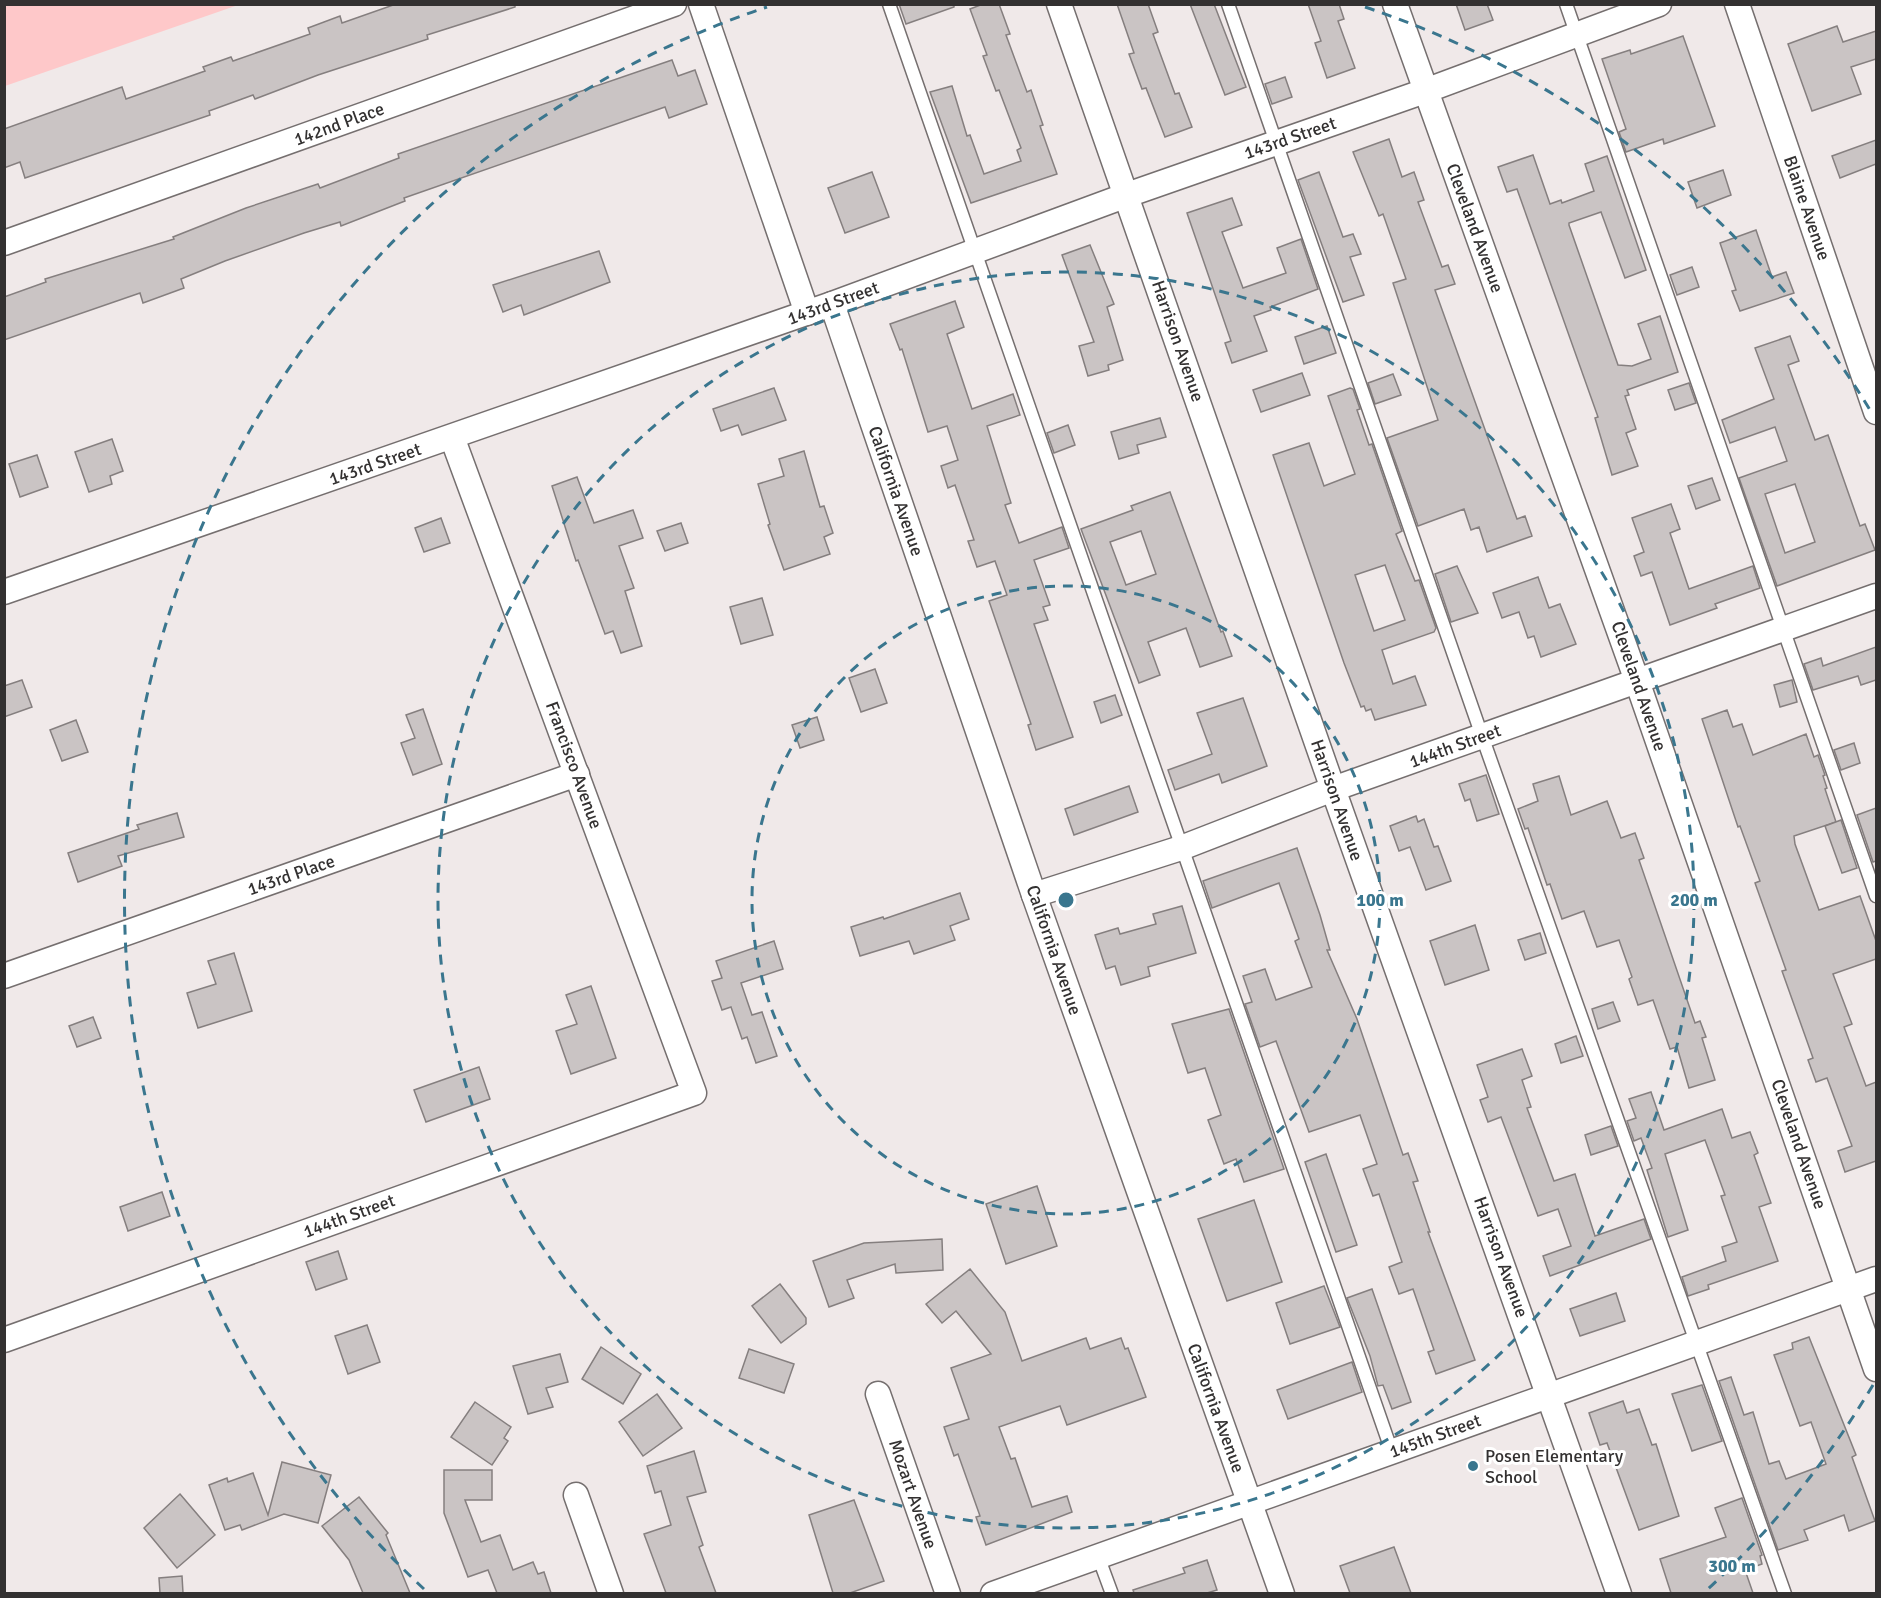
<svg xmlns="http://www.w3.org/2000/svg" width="1881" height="1598" viewBox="0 0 1881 1598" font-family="Signika,sans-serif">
<rect width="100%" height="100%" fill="#f0e9e9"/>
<!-- green -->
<path fill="#fec8c9" d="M5 4H238V5L5 86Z"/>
<!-- building -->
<g fill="#cac4c4" stroke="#857f7f" stroke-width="1.5" fill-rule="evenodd">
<path d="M396 4H515V7L427 35 428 39 318 75 255 99 253 95 209 111 210 115 25 178 20 162 4 168V129L122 87 126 99 205 71 203 67 231 57 233 61 310 34 308 28 340 16 342 23Z"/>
<path d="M899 4H954V7L906 24Z"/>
<path d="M983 4H999L1010 34 1006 35 1027 92 1031 90 1043 125 1040 126 1057 174 971 203 930 92 952 86 967 136 970 135 984 174 1021 161 1017 150 1021 148 999 90 996 91 983 56 987 55 970 9Z"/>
<path d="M1117 4H1148L1158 32 1153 34 1175 94 1179 93 1192 127 1165 137 1146 88 1142 89 1129 54 1134 53Z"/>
<path d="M1190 4H1214L1246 87 1225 95Z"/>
<path d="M1308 4H1339L1344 19 1338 21 1355 68 1327 78 1315 43 1321 41Z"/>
<path d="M1456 4H1487L1493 20 1465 30Z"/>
<path d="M1837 26 1843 42 1876 31V59L1851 67 1861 94 1812 111 1788 44Z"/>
<path d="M1683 36 1715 126 1664 144 1663 139 1626 152 1619 132 1626 129 1602 59 1630 50 1631 54Z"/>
<path d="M672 60 678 76 695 70 707 104 669 118 665 107 404 198 405 201 341 226 340 222 304 233 225 261 181 279 184 288 143 303 140 293 4 340V297L46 282 45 279 174 239 173 237 246 208 318 184 320 188 399 158 398 154Z"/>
<path d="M1285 77 1292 97 1272 104 1265 84Z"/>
<path d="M1389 139 1402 177 1414 172 1424 200 1418 202 1442 267 1448 265 1455 284 1435 290 1517 519 1525 516 1532 536 1487 552 1479 527 1471 530 1464 509 1418 526 1387 438 1438 420 1393 283 1406 279 1383 214 1379 216 1353 152Z"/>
<path d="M1876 140V164L1840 178 1832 156Z"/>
<path d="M1533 155 1550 204 1561 200 1562 203 1594 191 1585 164 1607 156 1646 270 1625 278 1601 212 1569 223V225L1618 365 1632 366 1651 359 1638 324 1660 316 1678 372 1627 390 1629 395 1625 396 1636 429 1626 433 1638 466 1612 475 1595 418 1598 417 1517 189 1507 192 1498 167Z"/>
<path d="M1723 170 1731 195 1697 208 1688 182Z"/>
<path d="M872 172 889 217 845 233 828 188Z"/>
<path d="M1319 172 1343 237 1353 234 1361 254 1350 257 1364 295 1343 302 1298 180Z"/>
<path d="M1232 198 1242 225 1222 232 1243 288 1286 273 1277 248 1301 239 1318 289 1270 307 1271 310 1254 316 1267 351 1232 363 1225 343 1231 341 1187 213Z"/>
<path d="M1756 230 1772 277 1786 272 1794 293 1740 311 1732 291 1736 290 1720 243Z"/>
<path d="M1090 245 1114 304 1107 307 1123 360 1108 365 1109 370 1088 376 1079 346 1094 342 1062 255Z"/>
<path d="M599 251 610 282 524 315 521 305 503 312 493 285Z"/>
<path d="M1692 267 1699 287 1677 295 1670 275Z"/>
<path d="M955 301 964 327 947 334 972 409 1013 394 1020 415 987 426 1011 503 1005 505 1019 543 1062 527 1069 548 1034 560 1050 605 1043 607 1048 620 1034 624 1073 737 1036 750 1028 725 1031 724 989 601 1007 595 995 561 977 567 968 541 974 540 955 485 948 488 941 466 958 460 947 426 928 432 902 349 900 350 890 324Z"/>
<path d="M1327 326 1336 353 1304 364 1295 337Z"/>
<path d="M1790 336 1799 361 1788 365 1815 440 1828 435 1860 526 1865 524 1875 550 1777 586 1739 478 1787 461 1775 427 1730 443 1722 420 1774 399 1755 348ZM1795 484 1815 542 1785 553 1765 494Z"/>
<path d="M1302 373 1310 395 1261 412 1253 390Z"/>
<path d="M1393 374 1401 395 1375 404 1368 383Z"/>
<path d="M1689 383 1696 403 1675 410 1668 390Z"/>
<path d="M774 388 786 420 742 435 738 425 721 431 713 409Z"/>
<path d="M1350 388 1353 389 1360 409 1357 410 1369 445 1372 444 1402 531 1396 534 1415 581 1419 580 1436 628 1434 632 1382 650 1393 684 1415 676 1426 705 1375 720 1371 709 1366 711 1364 706 1361 707 1344 663 1273 455 1309 443 1324 486 1355 474 1328 396ZM1385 565 1405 620 1374 631 1355 575Z"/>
<path d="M1160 418 1166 437 1137 445 1139 453 1119 459 1111 432Z"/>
<path d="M1068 425 1075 445 1054 453 1047 433Z"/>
<path d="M112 439 123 471 110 476 112 484 89 492 75 452Z"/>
<path d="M804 451 820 507 824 506 833 533 824 537 830 554 784 570 768 525 770 524 758 484 784 476 779 459Z"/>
<path d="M37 455 48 487 20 497 9 464Z"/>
<path d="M577 477 594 523 633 510 643 538 619 546 634 588 625 591 642 646 621 653 613 631 605 634 578 560 576 561 552 486Z"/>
<path d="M1712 478 1720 500 1696 509 1688 486Z"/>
<path d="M1170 492 1221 632 1223 631 1232 656 1200 667 1186 628 1148 642 1160 675 1139 683 1081 529 1133 510 1131 506ZM1141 531 1156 574 1126 585 1110 542Z"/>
<path d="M1671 504 1680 529 1670 533 1689 589 1753 566 1760 588 1715 604 1717 608 1670 625 1652 572 1641 576 1634 556 1644 552 1632 518Z"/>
<path d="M441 518 450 543 424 552 415 528Z"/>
<path d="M681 523 688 543 665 551 657 531Z"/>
<path d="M1457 566 1478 613 1451 622 1435 574Z"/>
<path d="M1538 577 1549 608 1560 604 1576 644 1541 657 1534 636 1528 638 1519 612 1502 618 1493 593Z"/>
<path d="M762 598 773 635 741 644 730 607Z"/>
<path d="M1876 647V680L1861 685 1858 676 1813 690 1804 664 1821 658 1823 666Z"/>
<path d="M875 669 887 703 861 712 849 678Z"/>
<path d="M22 680 32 707 4 717V686Z"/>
<path d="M1792 680 1797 702 1780 707 1774 685Z"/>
<path d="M1115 695 1122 715 1101 723 1094 702Z"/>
<path d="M1243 698 1267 766 1222 783 1219 774 1175 790 1168 770 1212 754 1197 713Z"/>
<path d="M423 709 442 764 413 775 401 743 415 738 406 715Z"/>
<path d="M1727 710 1733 727 1742 724 1753 755 1806 734 1814 757 1818 755 1825 775 1823 776 1827 788 1825 789 1836 822 1794 836 1795 844 1819 910 1860 896 1876 941V959L1833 974 1852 1024 1844 1027 1866 1086 1876 1082V1161L1845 1172 1838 1151 1852 1146 1827 1078 1816 1082 1808 1060 1813 1058 1782 971 1786 970 1755 883 1760 881 1740 826 1738 827 1702 719Z"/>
<path d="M817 717 824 740 800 748 792 725Z"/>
<path d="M76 720 88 752 62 761 50 730Z"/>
<path d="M1854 743 1860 763 1841 770 1834 750Z"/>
<path d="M1486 775 1499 814 1477 821 1470 799 1465 801 1459 784Z"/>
<path d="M1559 776 1571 815 1607 801 1621 838 1635 833 1644 858 1639 860 1695 1023 1700 1021 1706 1037 1702 1038 1715 1080 1689 1088 1677 1047 1670 1049 1653 1000 1638 1005 1629 979 1632 977 1619 940 1597 947 1584 911 1562 919 1550 884 1547 885 1528 828 1525 829 1518 809 1538 801 1533 784Z"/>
<path d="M1129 786 1138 812 1074 835 1065 809Z"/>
<path d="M1876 808V861L1873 862 1857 815Z"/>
<path d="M177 813 184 837 118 856 122 866 78 882 68 853 139 829 137 825Z"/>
<path d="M1416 816 1418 822 1424 819 1434 847 1438 846 1451 881 1426 890 1410 847 1399 851 1390 826Z"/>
<path d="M1841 820 1857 868 1842 873 1825 826Z"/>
<path d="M1297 848 1320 915 1330 950H1327L1357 1019 1403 1155 1408 1153 1418 1181 1413 1182 1430 1232H1428L1475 1360 1436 1374 1428 1352 1434 1350 1413 1289 1399 1294 1389 1267 1402 1262 1379 1194 1373 1196 1363 1169 1377 1164 1360 1115 1309 1132 1276 1041 1260 1047 1245 1004 1252 1002 1243 976 1265 969 1276 1000 1312 987 1295 941 1299 939 1279 883 1212 908 1203 881Z"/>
<path d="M960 893 969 919 950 926 955 940 914 954 909 941 860 956 851 927 883 917 884 919Z"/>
<path d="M1182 906 1196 953 1148 967 1150 976 1121 985 1115 966 1106 969 1095 935 1118 928 1120 934 1156 924 1153 914Z"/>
<path d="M1475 925 1489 970 1445 985 1430 941Z"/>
<path d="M1540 933 1546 953 1525 960 1518 940Z"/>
<path d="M774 941 783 969 741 983 752 1015 762 1012 777 1056 756 1063 747 1037 742 1039 731 1007 722 1010 712 981 722 978 716 961Z"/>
<path d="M234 953 252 1011 198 1028 187 993 216 984 208 961Z"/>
<path d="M591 986 616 1058 571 1074 556 1031 577 1024 566 995Z"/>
<path d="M1613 1002 1620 1021 1598 1029 1592 1009Z"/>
<path d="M1229 1009 1284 1169 1244 1182 1236 1159 1224 1164 1208 1120 1221 1115 1205 1068 1188 1073 1172 1024Z"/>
<path d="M93 1017 101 1038 77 1047 69 1026Z"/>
<path d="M1576 1036 1583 1056 1561 1063 1555 1044Z"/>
<path d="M1522 1049 1532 1076 1522 1080 1531 1107 1527 1108 1554 1181 1575 1174 1595 1236 1644 1219 1651 1239 1550 1276 1543 1256 1571 1246 1558 1209 1538 1216 1501 1117 1488 1122 1480 1100 1488 1097 1477 1065Z"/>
<path d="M479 1067 490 1099 426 1122 414 1090Z"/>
<path d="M1651 1092 1664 1130 1722 1109 1732 1138 1750 1132 1758 1153 1754 1155 1771 1203 1759 1207 1778 1261 1708 1285 1709 1289 1688 1296 1682 1277 1726 1261 1722 1247 1737 1242 1721 1196 1725 1195 1705 1140 1665 1154 1688 1230 1668 1237 1647 1170 1652 1168 1641 1138 1634 1141 1627 1121 1636 1118 1629 1099Z"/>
<path d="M1611 1126 1618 1146 1591 1155 1585 1135Z"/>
<path d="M1326 1154 1357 1245 1336 1252 1305 1162Z"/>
<path d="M1037 1186 1057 1246 1006 1264 986 1204Z"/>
<path d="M162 1192 170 1216 128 1231 120 1207Z"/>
<path d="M1254 1200 1282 1282 1227 1301 1198 1219Z"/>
<path d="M942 1239 943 1270 896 1273 895 1264 847 1280 854 1298 829 1307 813 1261 864 1243Z"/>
<path d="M338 1251 347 1279 316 1290 306 1262Z"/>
<path d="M970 1269 1005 1312 1022 1361 1086 1338 1090 1349 1121 1338 1125 1349 1128 1348 1146 1397 1067 1425 1060 1406 999 1427 1011 1459 1015 1458 1032 1507 1067 1496 1072 1512 986 1545 976 1517 980 1516 958 1454 954 1456 944 1427 969 1419 951 1368 991 1354 956 1311 942 1323 926 1304Z"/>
<path d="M780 1284 806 1318V1324L781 1343 752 1306Z"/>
<path d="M1324 1286 1340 1327 1290 1344 1276 1303Z"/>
<path d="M1372 1289 1411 1402 1392 1409 1383 1385 1378 1386 1370 1356 1347 1298Z"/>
<path d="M1616 1293 1625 1321 1580 1336 1570 1309Z"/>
<path d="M367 1325 380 1362 348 1374 335 1336Z"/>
<path d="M1809 1337 1856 1455 1852 1457 1875 1521 1849 1531 1844 1515 1804 1530 1808 1540 1778 1550 1719 1381 1731 1377 1744 1415 1753 1412 1769 1464 1779 1461 1786 1479 1826 1464 1811 1422 1800 1426 1774 1355 1793 1349 1792 1343Z"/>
<path d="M601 1347 641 1374 623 1404 582 1379Z"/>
<path d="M749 1349 794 1364 784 1393 739 1378Z"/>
<path d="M560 1354 568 1382 546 1388 553 1407 528 1414 513 1366Z"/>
<path d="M1352 1362 1362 1392 1288 1419 1277 1390Z"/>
<path d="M1702 1385 1722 1441 1692 1451 1672 1394Z"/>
<path d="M657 1394 682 1428 643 1456 619 1422Z"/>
<path d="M1623 1401 1627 1413 1639 1409 1652 1445 1656 1444 1679 1516 1639 1530 1607 1443 1600 1445 1589 1413Z"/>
<path d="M475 1402 511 1427 504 1438 508 1441 492 1465 451 1437Z"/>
<path d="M694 1451 706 1492 687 1497 703 1545 699 1547 716 1593H666L644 1534 671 1525 661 1491 655 1493 647 1466Z"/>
<path d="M282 1462 331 1475 318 1523 284 1514 242 1530 240 1525 225 1530 209 1485 227 1478 228 1482 253 1473 268 1515Z"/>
<path d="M444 1470H492V1500H465L481 1542 500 1535 513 1570 533 1562 538 1574 544 1572 551 1593H497L488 1570 468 1577 444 1513Z"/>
<path d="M180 1494 215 1535 177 1568 144 1528Z"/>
<path d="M359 1497 388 1533 386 1535 410 1593H363L349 1560 322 1526Z"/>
<path d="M1742 1498 1762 1555 1760 1556 1762 1564 1745 1570 1753 1593H1671L1660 1559 1726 1537 1715 1508Z"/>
<path d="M854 1500 884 1581 850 1593H833L809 1515Z"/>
<path d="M1394 1547 1411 1593H1350L1340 1566Z"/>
<path d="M1207 1560 1217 1590 1207 1593H1134L1133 1590 1185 1573 1183 1568Z"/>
<path d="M182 1576 183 1593H160L159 1578Z"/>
</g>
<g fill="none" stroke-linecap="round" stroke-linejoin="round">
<!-- lane casing -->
<g stroke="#756f6f" stroke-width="15">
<g id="lane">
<path d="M889 4 1392 1452"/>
<path d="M1228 4 1482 736 1785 1594"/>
<path d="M1566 4 1876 896"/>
<path d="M1098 1556 1112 1594"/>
</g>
</g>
<!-- street casing -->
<g stroke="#756f6f" stroke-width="27">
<g id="street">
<path d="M701 4 807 313"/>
<path d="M1059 4 1333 789 1619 1594"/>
<path d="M1395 4 1637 681 1876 1369"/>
<path d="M1737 4 1876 412"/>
<path d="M4 243 674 4"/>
<path d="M832 304 1034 895 1282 1594"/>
<path d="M4 592 832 304 1127 195 1425 91 1659 4"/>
<path d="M1034 895 1181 848 1333 789 1876 596"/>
<path d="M4 976 577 774"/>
<path d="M4 1340 694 1093 452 437"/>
<path d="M878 1394 948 1594"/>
<path d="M576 1495 611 1594"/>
<path d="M993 1594 1876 1279"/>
</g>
</g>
<!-- lane -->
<use href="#lane" stroke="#fff" stroke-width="12"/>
<!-- street -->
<use href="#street" stroke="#fff" stroke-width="24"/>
</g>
<!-- distance rings -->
<g fill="none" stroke="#3a768e" stroke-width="3" stroke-dasharray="10 8">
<circle cx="1066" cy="900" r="314"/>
<circle cx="1066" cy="900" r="628"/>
<path d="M1873 1385A942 942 0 0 1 1708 1589M424 1589A942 942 0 0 1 767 7M1365 7A942 942 0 0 1 1873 415"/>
</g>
<!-- markers -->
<circle fill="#3a768e" stroke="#fff" stroke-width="2" cx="1473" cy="1466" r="6"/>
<g text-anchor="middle" stroke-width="6" stroke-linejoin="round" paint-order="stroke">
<!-- street labels -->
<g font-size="18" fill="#333131" stroke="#fff">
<text transform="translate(339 124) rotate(-20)" y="6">142nd Place</text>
<text transform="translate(1290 138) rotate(-19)" y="6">143rd Street</text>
<text transform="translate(1807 208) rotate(71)" y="6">Blaine Avenue</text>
<text transform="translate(1475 228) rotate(70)" y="6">Cleveland Avenue</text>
<text transform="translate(833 303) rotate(-20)" y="6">143rd Street</text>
<text transform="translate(1178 341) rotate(71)" y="6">Harrison Avenue</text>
<text transform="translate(375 464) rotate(-19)" y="6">143rd Street</text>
<text transform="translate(896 491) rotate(71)" y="6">California Avenue</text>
<text transform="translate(1639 686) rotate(71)" y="6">Cleveland Avenue</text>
<text transform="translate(1455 746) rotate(-20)" y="6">144th Street</text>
<text transform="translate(574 765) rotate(70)" y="6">Francisco Avenue</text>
<text transform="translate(1337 800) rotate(71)" y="6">Harrison Avenue</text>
<text transform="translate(291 875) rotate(-19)" y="6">143rd Place</text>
<text transform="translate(1054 950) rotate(71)" y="6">California Avenue</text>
<text transform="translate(1799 1144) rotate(71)" y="6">Cleveland Avenue</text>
<text transform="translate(349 1216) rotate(-20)" y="6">144th Street</text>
<text transform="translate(1501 1257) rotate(70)" y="6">Harrison Avenue</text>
<text transform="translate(1216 1408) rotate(70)" y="6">California Avenue</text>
<text transform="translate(1435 1436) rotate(-20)" y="6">145th Street</text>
<text transform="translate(913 1494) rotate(71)" y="6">Mozart Avenue</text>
</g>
<!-- poi labels -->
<g font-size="18" fill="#333131" stroke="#fff" text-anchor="start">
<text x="1485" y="1462">Posen Elementary<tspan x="1485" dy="21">School</tspan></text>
</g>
</g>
<circle cx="1066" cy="900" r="9" fill="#3a768e" stroke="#fff" stroke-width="3"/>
<g font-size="18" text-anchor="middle" font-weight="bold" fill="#3a768e" stroke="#fff" stroke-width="6" stroke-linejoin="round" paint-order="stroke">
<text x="1380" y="906">100 m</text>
<text x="1694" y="906">200 m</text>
<text x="1732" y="1572">300 m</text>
</g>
<!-- border -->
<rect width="1881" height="1598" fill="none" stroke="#333131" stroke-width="12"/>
</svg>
